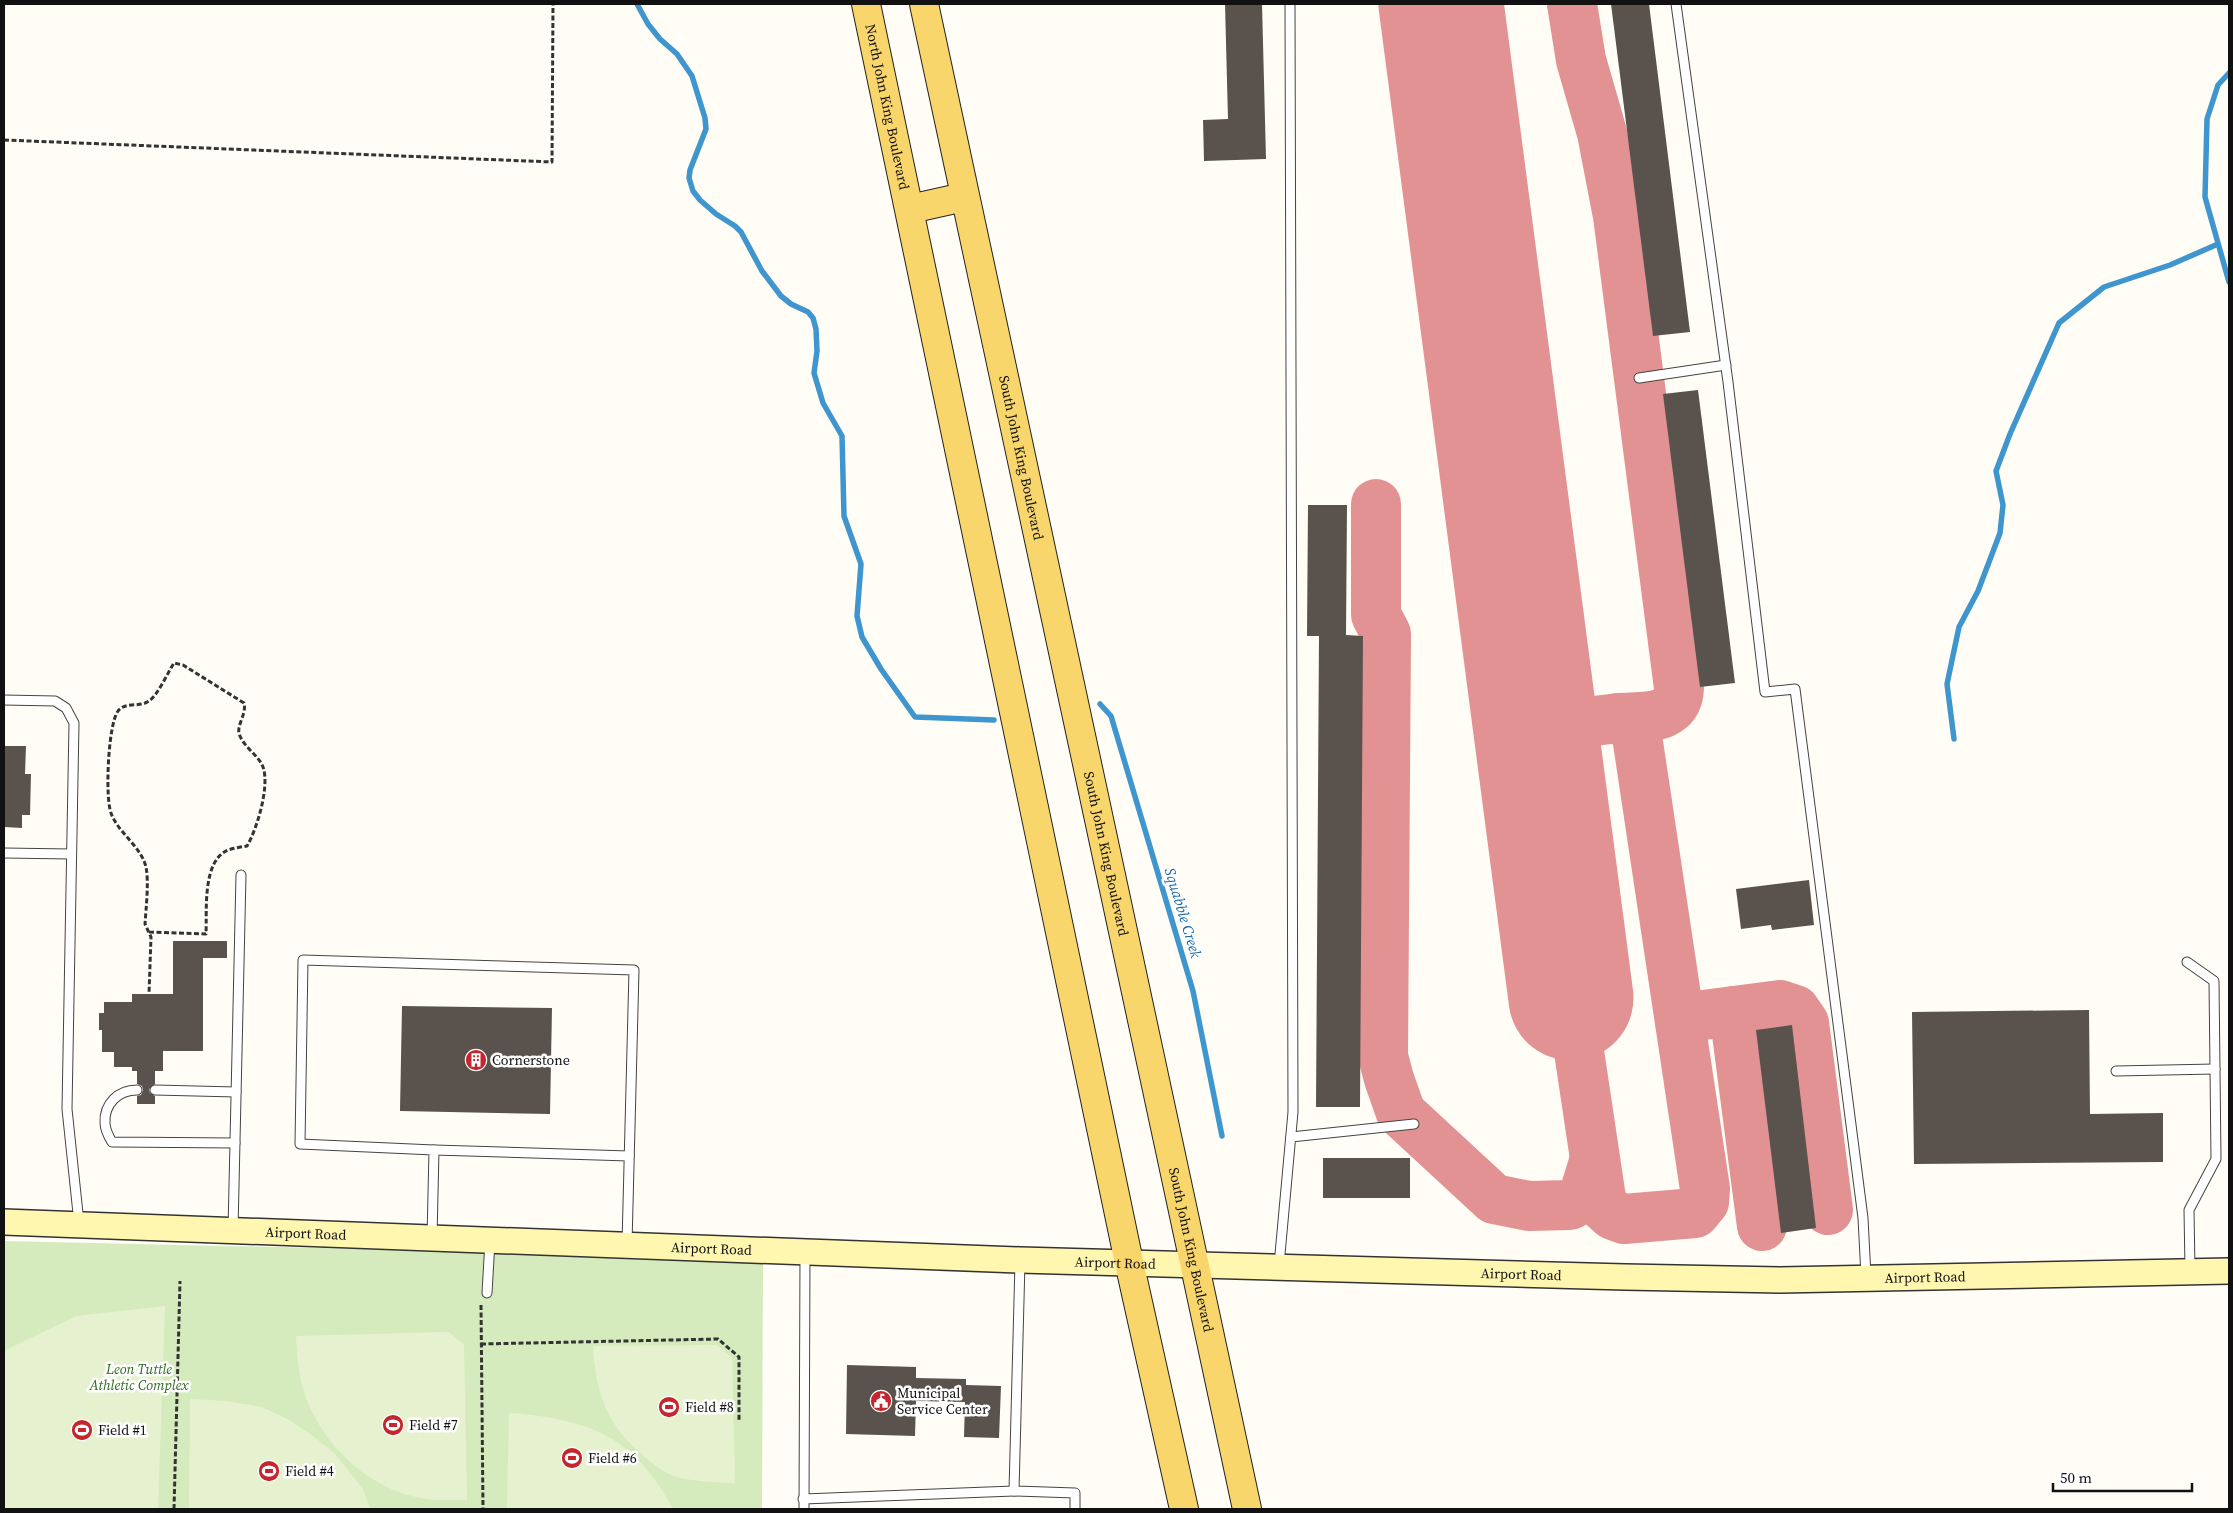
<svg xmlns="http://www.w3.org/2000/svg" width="2233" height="1513" viewBox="0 0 2233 1513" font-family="'Source Serif 4',serif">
<rect width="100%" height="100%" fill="#fffdf5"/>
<!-- green -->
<path fill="#d5ebbd" d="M4 1241 763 1258 762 1509H4Z"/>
<!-- pitch -->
<g fill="#e6f2cf">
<path d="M165 1306 158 1509H4V1351L76 1316Z"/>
<path d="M449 1332 464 1345 467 1500C452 1500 435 1501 421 1498 363 1487 315 1438 301 1381 298 1366 297 1351 296 1336Z"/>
<path d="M717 1345 732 1358 735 1483C714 1482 693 1482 674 1476 663 1472 653 1464 645 1457 608 1428 595 1392 593 1346Z"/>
<path d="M190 1399 227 1401 262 1407 289 1420 313 1436 334 1453 363 1489 370 1509H189Z"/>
<path d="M509 1413C589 1419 634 1436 673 1509H507Z"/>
</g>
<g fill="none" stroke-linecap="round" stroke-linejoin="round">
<!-- stream -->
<g stroke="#3f96cf" stroke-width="5.5">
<path d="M637 4 648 24 660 39 677 54 692 76 705 118 706 129 690 170 689 178 693 191 700 200 716 214 735 226 741 232 762 271 781 296 791 304 808 312 813 318 816 329 817 351 814 373 823 403 842 436 844 516 861 564 857 616 862 637 881 669 915 717 994 720"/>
<path d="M2229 73 2218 85 2207 119 2205 197 2229 282"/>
<path d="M1100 704 1111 716 1193 991 1222 1136"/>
<path d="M1954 739 1947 684 1959 627 1978 591 2000 533 2003 505 1996 471 2010 434 2059 323 2104 287 2170 265 2218 244"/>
</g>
<!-- taxiway -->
<g stroke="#e29292" stroke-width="50">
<path d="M1572 4 1581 60 1602 133 1618 216 1679 688C1678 721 1644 716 1619 718"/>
<path d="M1376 504V615L1386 634 1383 1056 1389 1079 1401 1113 1494 1199 1529 1206 1570 1205 1580 1199 1585 1191 1594 1162"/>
<path d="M1536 728 1619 718 1628 722 1637 736 1705 1189 1704 1202 1695 1213 1624 1219 1613 1215 1602 1205 1571 998"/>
<path d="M1734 1011 1780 1005 1795 1010 1804 1023 1828 1210"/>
<path d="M1680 1018 1734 1011 1762 1226"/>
</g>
<!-- runway -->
<path stroke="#e29292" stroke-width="125" d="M1441 4 1571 998"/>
</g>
<!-- building -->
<g fill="#5a524d">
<path d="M1225 4H1262L1266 159 1204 161 1203 120 1228 119Z"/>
<path d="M1611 4H1649L1690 332 1653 336Z"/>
<path d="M1698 390 1735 683 1700 687 1663 394Z"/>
<path d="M1308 505H1347L1346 635 1363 636 1360 1107H1316L1319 636H1307Z"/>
<path d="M4 746H26L25 774H31L30 815H22V828L4 827Z"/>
<path d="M1809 880 1814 925 1772 930 1771 925 1741 929 1736 889Z"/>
<path d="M173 941H227V958H203V1051H163V1071H155V1084L149 1089 150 1093 155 1096V1104H137V1096L141 1095 143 1090 142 1086 137 1084V1071H132V1067H114V1052H102V1030H99V1013H104V1002H132V994H173Z"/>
<path d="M402 1006 552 1008 550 1114 400 1111Z"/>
<path d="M2089 1010 2090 1114 2163 1113V1162L1914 1164 1912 1012Z"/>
<path d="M1792 1025 1816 1228 1781 1233 1756 1030Z"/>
<rect x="1323" y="1158" width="87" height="40"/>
<path d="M847 1365 916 1367V1378L966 1379V1385L1001 1386 999 1438 964 1437 965 1402 916 1401 915 1436 846 1434Z"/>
</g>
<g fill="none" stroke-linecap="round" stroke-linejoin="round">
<!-- lane casing -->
<g stroke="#444" stroke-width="11">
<g id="lane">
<path d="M1676 4 1728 382 1765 692 1795 689 1863 1218 1866 1276"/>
<path d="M1639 378 1726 365"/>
<path d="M4 700 55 701 66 708 74 723 67 1109 79 1223"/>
<path d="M4 853 71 854"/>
<path d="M2187 962 2214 981 2216 1159 2189 1210 2190 1269"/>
<path d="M2116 1071 2215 1069"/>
<path d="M137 1090C118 1090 104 1104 105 1123 105 1130 109 1137 112 1142L235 1143"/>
<path d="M155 1090 236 1092"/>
<path d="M1291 1137 1414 1124"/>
<path d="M434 1150 629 1156"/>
<path d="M233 1230 241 875"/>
<path d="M432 1238 434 1150 300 1144 303 960 634 970 627 1244"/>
<path d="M1020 1262 1014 1491 1075 1493V1509"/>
<path d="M1279 1265 1293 1112 1290 4"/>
<path d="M487 1293 490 1241"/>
<path d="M803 1499 1014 1491"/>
<path d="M804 1509 805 1255"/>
</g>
</g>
<!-- secondary casing -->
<g stroke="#333" stroke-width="28">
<g id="secondary">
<path id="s1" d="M4 1222 1020 1260 1625 1277 1780 1280 2229 1271"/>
</g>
</g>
<!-- primary casing -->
<g stroke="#222" stroke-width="30">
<g id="primary">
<path id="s2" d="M866 4 1129 1262 1184 1509"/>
<path id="s3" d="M924 4 1247 1509"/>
<path d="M910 209 964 197"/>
</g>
</g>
<!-- path -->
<g stroke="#333" stroke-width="3" stroke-dasharray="5 2.5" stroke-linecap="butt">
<path d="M4 140 552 162 553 4"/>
<path d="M149 932 206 934C207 910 202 861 228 850 234 848 241 847 247 846 257 829 270 786 263 767 259 756 245 748 240 736 235 726 247 715 244 703L183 665 174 663C168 672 158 695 149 701 140 708 126 701 118 711 108 725 105 797 111 813 118 833 141 846 146 867 149 883 146 908 145 924L151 937 149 994"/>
<path d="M481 1305 483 1509"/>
<path d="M481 1344 718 1339 739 1357V1420"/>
<path d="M174 1509 180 1281"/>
</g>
<!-- lane -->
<use href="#lane" stroke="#fff" stroke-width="9"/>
<!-- secondary -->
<use href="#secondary" stroke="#fff6b0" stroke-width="25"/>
<!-- primary -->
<use href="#primary" stroke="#f9d66b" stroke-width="28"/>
</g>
<!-- icons -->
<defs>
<g id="building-disc" transform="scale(1.125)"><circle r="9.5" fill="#c4262e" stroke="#fff"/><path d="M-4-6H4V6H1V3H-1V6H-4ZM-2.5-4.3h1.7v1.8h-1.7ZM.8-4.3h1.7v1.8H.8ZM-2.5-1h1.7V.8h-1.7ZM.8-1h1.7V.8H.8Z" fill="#fff"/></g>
<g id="civic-disc" transform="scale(1.125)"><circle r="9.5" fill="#c4262e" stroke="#fff"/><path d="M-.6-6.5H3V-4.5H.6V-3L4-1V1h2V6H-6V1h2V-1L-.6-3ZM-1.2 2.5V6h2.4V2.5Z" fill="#fff"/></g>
<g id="stadium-disc" transform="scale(1.125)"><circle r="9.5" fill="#c4262e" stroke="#fff"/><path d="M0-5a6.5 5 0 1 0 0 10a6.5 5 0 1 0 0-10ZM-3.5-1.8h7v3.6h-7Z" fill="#fff"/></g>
</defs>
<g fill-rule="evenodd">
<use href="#building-disc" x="476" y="1060"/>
<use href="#civic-disc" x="881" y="1401"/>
<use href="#stadium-disc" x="669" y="1407"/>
<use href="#stadium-disc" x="393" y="1425"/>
<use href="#stadium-disc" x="82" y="1430"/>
<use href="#stadium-disc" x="572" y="1458"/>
<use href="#stadium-disc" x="269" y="1471"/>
</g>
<g text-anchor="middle" stroke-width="5" stroke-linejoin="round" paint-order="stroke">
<!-- street labels -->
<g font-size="14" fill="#111" stroke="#fff">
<text dy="5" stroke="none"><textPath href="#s2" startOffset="105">North John King Boulevard</textPath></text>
<text dy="5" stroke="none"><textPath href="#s3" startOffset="464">South John King Boulevard</textPath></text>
<text dy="5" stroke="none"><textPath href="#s3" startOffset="869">South John King Boulevard</textPath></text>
<text dy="5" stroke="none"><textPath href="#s1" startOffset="302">Airport Road</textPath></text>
<text dy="5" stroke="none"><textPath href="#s1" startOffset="708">Airport Road</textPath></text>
<text dy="5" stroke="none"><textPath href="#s3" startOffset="1274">South John King Boulevard</textPath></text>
<text dy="5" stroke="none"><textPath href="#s1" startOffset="1112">Airport Road</textPath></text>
<text dy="5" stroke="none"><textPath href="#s1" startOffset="1518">Airport Road</textPath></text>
<text dy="5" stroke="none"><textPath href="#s1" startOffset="1922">Airport Road</textPath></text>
</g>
<!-- poi labels -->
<g font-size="14" fill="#111" stroke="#fff" text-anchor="start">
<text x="492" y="1065">Cornerstone</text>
<text x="897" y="1398">Municipal<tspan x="897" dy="16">Service Center</tspan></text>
<text x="685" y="1412">Field #8</text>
<text x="409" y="1430">Field #7</text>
<text x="98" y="1435">Field #1</text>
<text x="588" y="1463">Field #6</text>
<text x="285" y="1476">Field #4</text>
</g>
<!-- park labels -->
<g font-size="14" font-style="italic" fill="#2f6b1f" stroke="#fff">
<text x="139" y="1374">Leon Tuttle<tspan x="139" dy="16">Athletic Complex</tspan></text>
</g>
<!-- water labels -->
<g font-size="15" font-style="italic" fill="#1768a6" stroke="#fff">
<text transform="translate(1183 913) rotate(73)" y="5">Squabble Creek</text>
</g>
</g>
<!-- border -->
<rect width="2233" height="1513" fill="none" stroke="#111111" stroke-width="10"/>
<!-- scale -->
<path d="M2053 1483v8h139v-8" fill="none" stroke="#111111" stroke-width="2.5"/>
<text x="2060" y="1483" font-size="15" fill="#111111" stroke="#ffffff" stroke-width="4" paint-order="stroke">50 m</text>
</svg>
